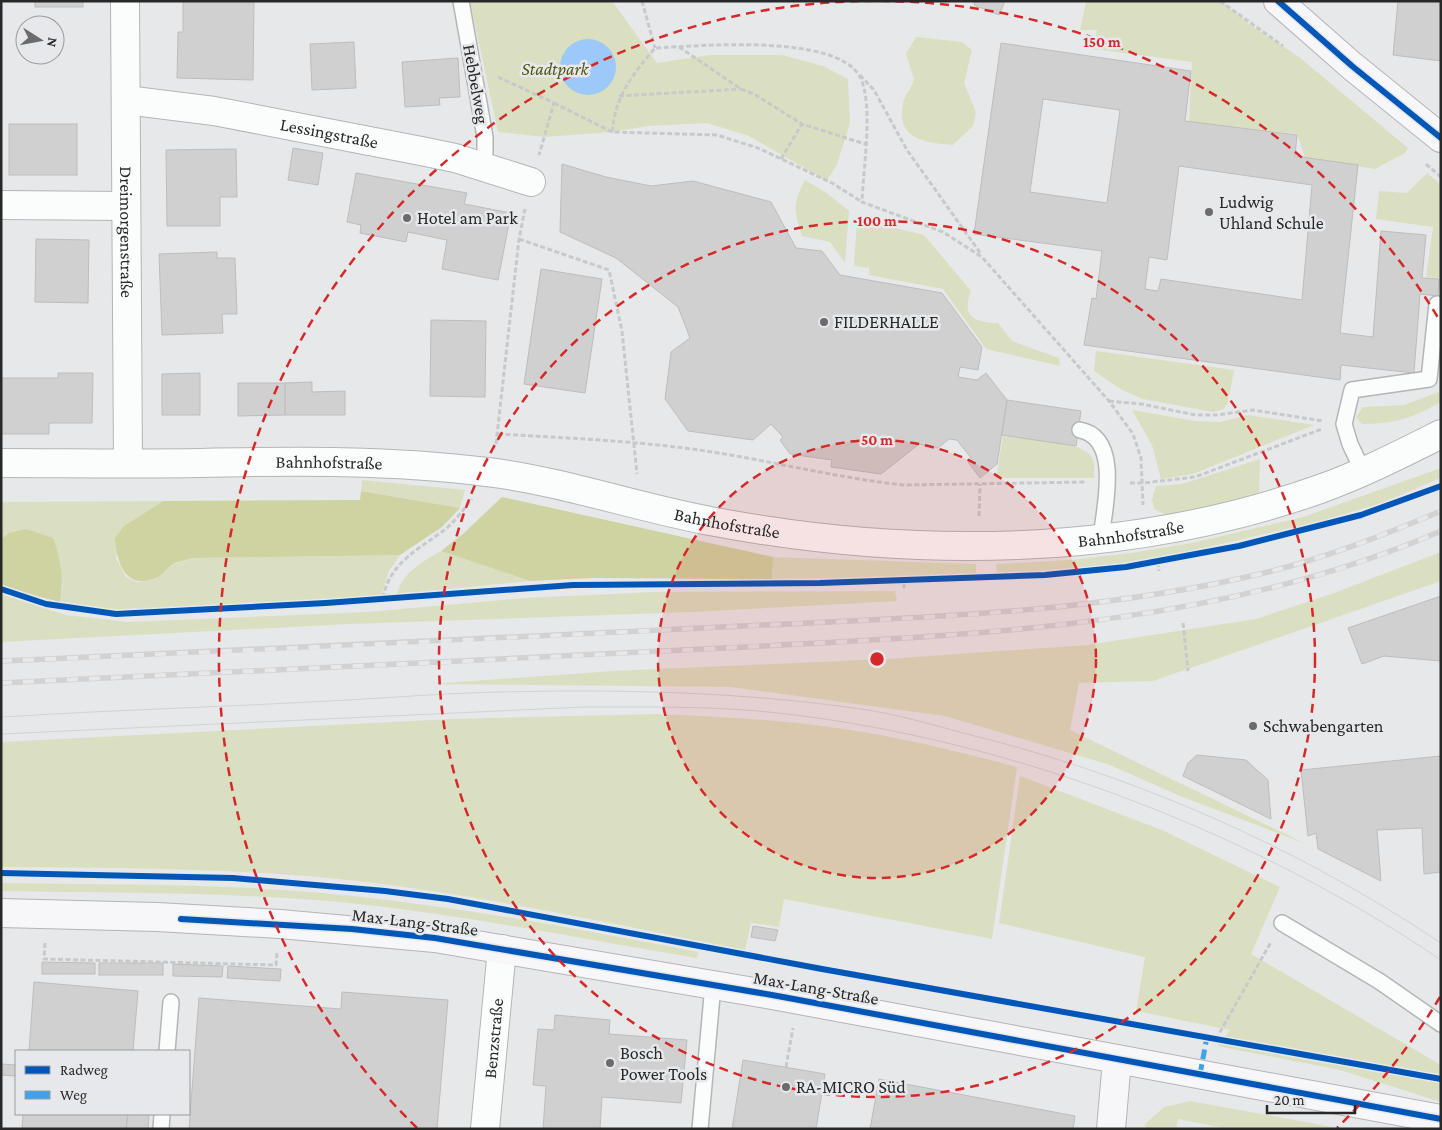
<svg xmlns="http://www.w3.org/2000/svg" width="1442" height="1130" viewBox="0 0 1442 1130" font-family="'Crimson Pro',serif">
<rect width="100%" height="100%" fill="#e7e8ea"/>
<!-- green -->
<g fill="#dbdfc1">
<path d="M470 1H612L657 63 709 55H782L823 66 848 79 850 123 837 164 827 181 749 136 707 123 648 126 612 132 544 137 498 132Z"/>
<path d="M1086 1H1221L1249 24 1299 57 1408 148 1405 153 1375 169 1305 158 1297 134 1189 122 1192 62 1094 49 1097 30H1080Z"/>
<path d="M916 37 962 42 972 50 964 83 976 112 973 126 953 145C927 143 895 140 903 103 905 94 912 88 914 79L906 54Z"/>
<path d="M1427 173 1441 185V278L1426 277 1433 227 1376 219 1379 191 1407 193Z"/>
<path d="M805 180 828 194 849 211 845 263 830 242 802 236C794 209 792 205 805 180Z"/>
<path d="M857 219 924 235 971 291C961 317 974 322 998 323L1012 341 1059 358 1060 366 986 349 943 289 869 275V268L854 266Z"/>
<path d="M1096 351 1234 370 1228 402 1224 409 1213 412 1143 399 1122 390 1094 371Z"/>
<path d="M1441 391V402C1412 418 1395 424 1362 424L1356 417 1363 407 1404 405Z"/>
<path d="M1132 410 1195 421 1220 422 1248 415 1314 425 1193 474 1161 479 1152 445Z"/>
<path d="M1003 436C1024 439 1077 440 1090 455 1096 461 1094 470 1094 478H996Z"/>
<path d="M1260 459 1259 497 1168 516 1154 509 1152 499 1156 486 1182 484Z"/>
<path d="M1441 468V478L1379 504 1324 520 1153 560 1068 570 997 573 996 564 1070 560 1131 553 1192 543 1303 517Z"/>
<path d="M362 480 465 490 460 508 361 491Z"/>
<path d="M163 501 124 526 116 558 126 577 138 582 155 579 174 564 194 558 400 555 389 571 381 596 131 610 101 609 60 602 63 584 9 533 1 539V502Z"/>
<path d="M441 551 530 581 397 594C402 573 423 561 441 551Z"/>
<path d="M1441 552V581L1153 681 1079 683 1070 730 1306 844 1180 796 1110 765 945 716 731 687 431 684 613 671 886 659 1087 645 1256 619 1334 593Z"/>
<path d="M773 557 976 564V574L890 578 772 579Z"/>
<path d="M895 591 897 601 693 612 350 624 1 642V594L66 615 128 622 368 612 525 598 653 592Z"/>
<path d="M657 714C719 717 781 719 843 729 901 737 960 752 1017 767L992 939 784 899 779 927 751 923 745 950C625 926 504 900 382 884 256 868 128 868 1 867V742L451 719Z"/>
<path d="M1020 776 1162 830 1280 887 1251 954 1441 1065V1102L1340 1070 1217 1046 1230 1030 1136 1011 1145 957 999 923Z"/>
<path d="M1 883C118 885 236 883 352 896 468 908 583 930 698 952L697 958C581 939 465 915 349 903 234 892 117 893 1 891Z"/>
<path d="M1190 1101 1344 1129H1229L1178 1119 1176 1129H1148L1144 1125 1164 1107Z"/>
</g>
<!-- forest -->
<g fill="#ced3a1">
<path d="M361 491 460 508 442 527 400 555 194 558C188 559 181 561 175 563 167 567 162 577 153 579 124 589 117 561 115 538L124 526 163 501 360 500Z"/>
<path d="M502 497 773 557 772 579 593 578 530 581 441 551 464 533Z"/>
<path d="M26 529 53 538C61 560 64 579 60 602L14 590 1 584V539L9 533Z"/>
</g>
<!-- water -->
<circle fill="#9dc9f8" cx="588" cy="67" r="28"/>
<!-- building -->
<g fill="#d0d0d0" stroke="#bdbdbd" fill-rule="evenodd">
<rect x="35" y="1" width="48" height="6"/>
<path d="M183 1H254L253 80 177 78 178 32H183Z"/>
<path d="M975 1H1005L999 15 974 5Z"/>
<path d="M1398 1H1441V61L1393 55Z"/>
<path d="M354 42 356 88 312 90 310 44Z"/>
<path d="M1001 43 1191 71 1185 121 1297 135 1295 156 1358 165 1340 333 1373 337 1381 231 1426 235 1422 278 1439 279 1438 296 1420 294 1414 373 1341 365 1340 380 1084 345 1092 298 1096 299 1102 251 974 234ZM1043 99 1120 110 1107 203 1030 192ZM1179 166 1312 185 1302 300 1161 279 1158 291 1145 289 1149 257 1167 260Z"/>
<path d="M458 58 460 97 439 98 440 105 405 107 402 62Z"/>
<rect x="9" y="124" width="68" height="51"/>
<path d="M293 148 323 153 318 185 288 180Z"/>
<path d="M236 149 237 197H220V226H167L166 150Z"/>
<path d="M562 164 606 177 651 186 693 181 771 202 796 248 822 251 840 275 942 293 982 347 978 370 960 367 958 377 977 380 986 373 1007 400 997 464 980 478 968 462 971 458 957 440 949 439 938 448 919 444 881 474 831 467 832 460 790 454 780 440 783 437 771 424 753 440 688 431 665 399 671 352 690 338 678 307 616 258 560 232Z"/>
<path d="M356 173 467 193 464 204 511 213 498 280 442 269 447 240 408 232 406 242 360 233 361 225 347 222Z"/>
<path d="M36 239 89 240 88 303 35 302Z"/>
<path d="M217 252V258H235L237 314H222L223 333 162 335 159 254Z"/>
<path d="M541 269 602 279 585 393 524 384Z"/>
<path d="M431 320 486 321 485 397 430 396Z"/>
<path d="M58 373H93L92 423H49V434H1V378H58Z"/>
<path d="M200 373V415H162V374Z"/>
<path d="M312 382V392L345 391V415H285V383Z"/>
<path d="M238 383H285V415L238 416Z"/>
<path d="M1007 400 1081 411 1076 446 1002 435Z"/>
<path d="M1441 596V661L1384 656 1362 664 1348 628Z"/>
<path d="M1197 755 1246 760 1268 780 1271 819 1183 776 1188 763Z"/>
<path d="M1441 756V872L1424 874 1422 828 1377 830 1381 881 1318 849 1316 833 1308 836 1301 770Z"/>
<path d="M753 926 778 930 775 941 751 937Z"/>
<path d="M42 962 95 963V974H42Z"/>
<rect x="99" y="963" width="64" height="12"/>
<path d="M173 964 223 966 222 977 173 976Z"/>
<path d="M228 966 281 969 280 981 227 978Z"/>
<path d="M34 982 138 991 133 1051H29Z"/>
<path d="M342 992 448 1000 437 1129H189L199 998 341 1009Z"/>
<path d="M555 1015 610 1020 609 1034 687 1040 681 1103 602 1097 600 1129H543L546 1086 533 1085 538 1029 554 1030Z"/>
<path d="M743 1060 825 1074 816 1129H732Z"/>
<path d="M1 1064 16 1065V1076L1 1075Z"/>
<path d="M879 1079 1075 1116 1073 1129H870Z"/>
<path d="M23 1114H128L126 1129H22Z"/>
<path d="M128 1114H149L148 1129H126Z"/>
</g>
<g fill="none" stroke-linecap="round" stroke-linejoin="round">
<!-- service casing -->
<g stroke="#b4b5b6" stroke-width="18">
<g id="service">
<path d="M461 1 485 137V168"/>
<path d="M1080 430C1122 438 1104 509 1101 538"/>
<path d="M1363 472 1350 444 1344 424 1352 390 1429 379 1437 304"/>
<path d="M1282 923 1379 981 1441 1024"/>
<path d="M167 1051 171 1002"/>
<path d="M161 1129 162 1114"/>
<path d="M700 1129 713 985"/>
</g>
</g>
<!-- minor casing -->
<g stroke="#b4b5b6" stroke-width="30">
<g id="minor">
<path id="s1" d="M125 1 128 463"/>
<path id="s2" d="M126 100 214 111 421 151 455 158 531 182"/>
<path d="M1 205 126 206"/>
<path id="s3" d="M485 1129 502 949"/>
</g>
</g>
<!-- tertiary casing -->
<g stroke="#b4b5b6" stroke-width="30">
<g id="tertiary">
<path id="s4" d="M1 463C68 463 134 464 200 463 296 461 391 460 487 472 562 481 635 507 710 521 911 559 1126 558 1320 489 1362 474 1401 454 1441 434"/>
</g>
</g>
<!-- secondary casing -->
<g stroke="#b4b5b6" stroke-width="30">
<g id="secondary">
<path d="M1278 1 1352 66 1441 138"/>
<path d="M1 913 157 917 280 924 435 938 772 995 1441 1119"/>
<path d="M1111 1129 1117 1060"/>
</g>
</g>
<!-- path -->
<g stroke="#c8c9ca" stroke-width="3" stroke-dasharray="5 2.5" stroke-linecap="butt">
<path d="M642 1 655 48"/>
<path d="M1220 1 1283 46"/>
<path d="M679 47 741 89 754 94 802 124 865 144"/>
<path d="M860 75 874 90 907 150 981 254"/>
<path d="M498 77 554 103 539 155"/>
<path d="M619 96 741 89"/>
<path d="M554 103 612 132 717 135 758 148 832 183 862 202"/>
<path d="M612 132C616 94 632 76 655 48 699 46 837 33 860 77 874 104 863 170 862 202L943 232 982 257 1109 401 1133 434 1141 458 1143 505"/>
<path d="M781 159 802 124"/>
<path d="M1426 164 1441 177"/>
<path d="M519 239 609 270 622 331 637 474"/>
<path d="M1109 401 1141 404 1196 415H1216L1253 410 1323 421"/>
<path d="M498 434C568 438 637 441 706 451 772 461 837 478 904 485L1086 482"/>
<path d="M496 444 519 239 525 209"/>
<path d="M1130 483H1143L1195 477 1322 429"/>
<path d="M979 516 980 484"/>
<path d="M1186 557C1273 541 1358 517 1441 486"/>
<path d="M1158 562 1159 571"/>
<path d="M1107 569 1166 561"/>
<path d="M1035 575 1066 573"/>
<path d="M904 588V579"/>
<path d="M1 589 46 604 116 614 326 603 573 585 793 583 986 577"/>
<path d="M383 598C389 564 417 550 443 531 454 523 463 510 472 499"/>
<path d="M1183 623 1188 671"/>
<path d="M45 943 44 959 276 965 277 952"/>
<path d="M1216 1039 1271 942"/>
<path d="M786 1067 793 1028"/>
</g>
<!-- service -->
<use href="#service" stroke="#fbfcfc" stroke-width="15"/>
<!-- minor -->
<use href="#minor" stroke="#fbfcfc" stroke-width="28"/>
<!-- tertiary -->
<use href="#tertiary" stroke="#fbfcfc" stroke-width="28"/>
<!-- secondary -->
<use href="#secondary" stroke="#f7f6f8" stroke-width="28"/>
<!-- tram -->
<g stroke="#d2d2d3" stroke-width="1">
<path d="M1 717C111 710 221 707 330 701 388 698 445 693 502 692 622 689 743 692 861 709 896 714 930 724 963 733 1132 774 1296 846 1441 943"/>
<path d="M1 734 584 707C642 707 700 706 758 711 994 733 1245 827 1441 960"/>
</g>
<!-- rail casing -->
<g stroke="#d2d2d3" stroke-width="5.5">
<g id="rail">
<path d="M1 661C235 651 469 640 702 628 891 618 1084 617 1268 572 1328 557 1384 535 1441 511"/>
<path d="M1 683C242 671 483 661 724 648 967 635 1214 629 1441 531"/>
</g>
</g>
<!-- rail -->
<use href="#rail" stroke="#e6e8eb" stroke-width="4" stroke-dasharray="11" stroke-linecap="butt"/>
<!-- quiet -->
<path stroke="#3ea3eb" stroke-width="5" stroke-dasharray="10 5" stroke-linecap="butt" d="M1200 1074 1207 1037"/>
<!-- cycleway casing -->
<g stroke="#e6e8eb" stroke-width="9">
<g id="cycleway">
<path d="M1278 1 1352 66 1441 138"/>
<path d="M1 589 46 604 116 614 326 603 573 585 820 583 1045 575 1126 567 1239 546 1361 515 1441 486"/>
<path d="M1 873 233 878 385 891 448 899 822 969 1441 1079"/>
<path d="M181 919 352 929 435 938 772 995 1441 1119"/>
</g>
</g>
<!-- cycleway -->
<use href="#cycleway" stroke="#0057b8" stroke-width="6"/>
</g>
<!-- distance rings -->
<circle cx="877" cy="659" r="219" fill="#d62828" fill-opacity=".12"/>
<g fill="none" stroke="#d62828" stroke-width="2.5" stroke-dasharray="9 6">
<circle cx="877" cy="659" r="219"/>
<circle cx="877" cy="659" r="438"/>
<path d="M1440 997A657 657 0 0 1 1337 1128M417 1128A657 657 0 1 1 1440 321"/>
</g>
<!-- markers -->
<g fill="#6b6b6d" stroke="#e6e8eb" stroke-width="2">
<circle cx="1209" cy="212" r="5"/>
<circle cx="407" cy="218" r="5"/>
<circle cx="824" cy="322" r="5"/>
<circle cx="1253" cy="726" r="5"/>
<circle cx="610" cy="1063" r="5"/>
<circle cx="786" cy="1087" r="5"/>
</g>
<g text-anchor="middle" stroke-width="5" stroke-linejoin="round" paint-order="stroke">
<!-- park labels -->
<g font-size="18" font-style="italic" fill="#535714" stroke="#e6e8eb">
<text x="555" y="75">Stadtpark</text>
</g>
<!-- street labels -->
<g font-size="18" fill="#282829" stroke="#e6e8eb">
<text transform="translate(476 84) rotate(80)" y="6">Hebbelweg</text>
<text dy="6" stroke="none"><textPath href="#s2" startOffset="206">Lessingstraße</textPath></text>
<text dy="6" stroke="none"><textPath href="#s1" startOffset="231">Dreimorgenstraße</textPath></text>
<text dy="6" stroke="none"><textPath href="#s4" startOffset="328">Bahnhofstraße</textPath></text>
<text dy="6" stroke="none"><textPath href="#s4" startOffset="732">Bahnhofstraße</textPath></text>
<text dy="6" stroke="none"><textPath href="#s4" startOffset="1138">Bahnhofstraße</textPath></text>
<text transform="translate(415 922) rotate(7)" y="6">Max-Lang-Straße</text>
<text transform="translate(816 988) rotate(10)" y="6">Max-Lang-Straße</text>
<text dy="6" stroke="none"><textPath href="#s3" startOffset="91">Benzstraße</textPath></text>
</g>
<!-- poi labels -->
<g font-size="18" fill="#282829" stroke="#e6e8eb" text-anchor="start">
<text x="1219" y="208">Ludwig<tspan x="1219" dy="21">Uhland Schule</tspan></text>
<text x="417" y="224">Hotel am Park</text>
<text x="834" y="328">FILDERHALLE</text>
<text x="1263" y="732">Schwabengarten</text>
<text x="620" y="1059">Bosch<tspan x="620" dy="21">Power Tools</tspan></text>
<text x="796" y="1093">RA-MICRO Süd</text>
</g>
</g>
<circle cx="877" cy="659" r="8" fill="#d62828" stroke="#e6e8eb" stroke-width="2.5"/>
<g font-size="15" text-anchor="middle" font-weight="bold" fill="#d62828" stroke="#e6e8eb" stroke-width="5" stroke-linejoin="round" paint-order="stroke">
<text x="1102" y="47">150 m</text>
<text x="877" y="226">100 m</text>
<text x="877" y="445">50 m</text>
</g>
<!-- border -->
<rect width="1442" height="1130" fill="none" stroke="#282829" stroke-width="5"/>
<!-- legend -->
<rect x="15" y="1050" width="175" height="65" fill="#e6e8eb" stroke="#9a9b9d"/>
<rect x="25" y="1066" width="25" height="8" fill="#0057b8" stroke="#9a9b9d"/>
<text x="60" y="1075" font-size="15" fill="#282829">Radweg</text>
<rect x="25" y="1091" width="25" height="8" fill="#3ea3eb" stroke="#9a9b9d"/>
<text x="60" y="1100" font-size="15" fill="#282829">Weg</text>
<!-- north arrow -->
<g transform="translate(40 40) rotate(101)"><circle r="24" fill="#e6e8eb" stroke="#9a9b9d"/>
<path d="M0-4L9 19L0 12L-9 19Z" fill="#6b6b6d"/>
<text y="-8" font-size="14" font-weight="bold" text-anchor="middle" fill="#282829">N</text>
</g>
<!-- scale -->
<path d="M1267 1105v8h88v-8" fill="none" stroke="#282829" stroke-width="2.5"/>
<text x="1274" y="1105" font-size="15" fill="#282829" stroke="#e6e8eb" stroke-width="4" paint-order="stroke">20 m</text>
</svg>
